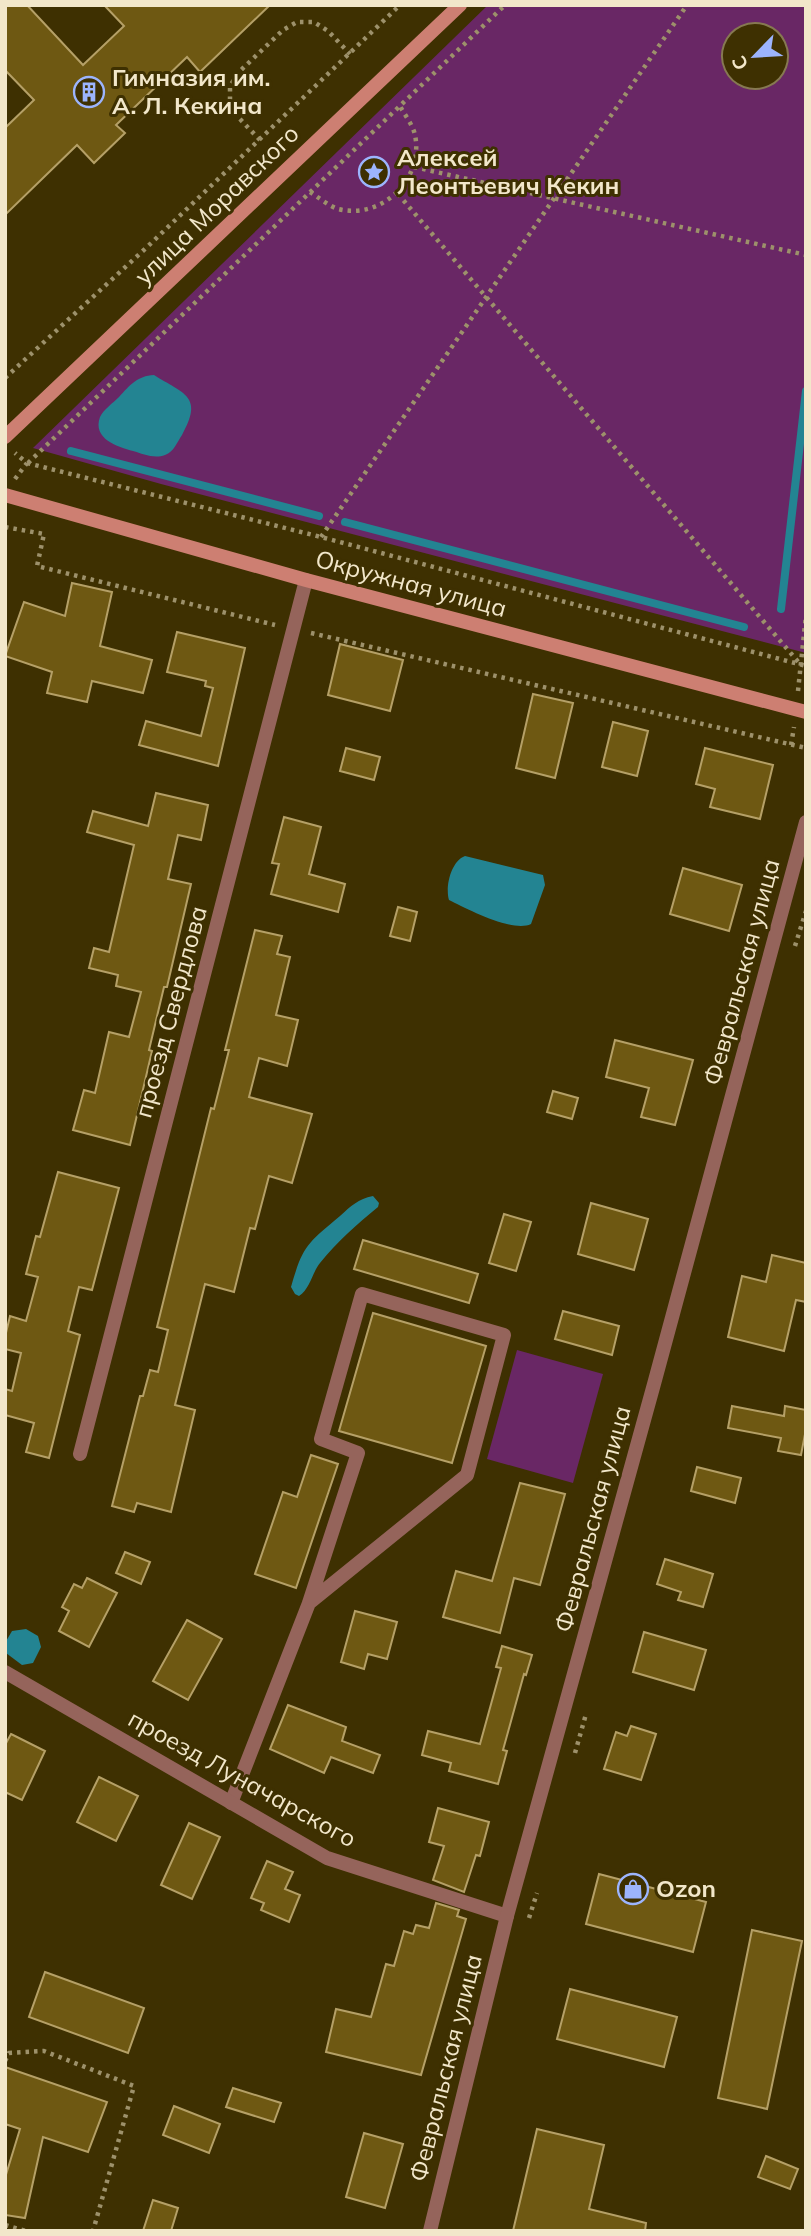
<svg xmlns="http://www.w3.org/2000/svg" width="811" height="2236" viewBox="0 0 811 2236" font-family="Mulish,sans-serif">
<rect width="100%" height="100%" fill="#3e3001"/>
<!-- green -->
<g fill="#692765" fill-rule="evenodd">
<path d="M488 5H806V653L161 484 33 448ZM734 35H776V77H734Z"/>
<path d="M517 1350 603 1374 573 1483 487 1459Z"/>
</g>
<!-- water -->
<g fill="#238492">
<path d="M154 375C184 394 204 396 182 435 177 442 174 452 165 455 154 459 143 454 133 451 118 447 92 439 100 417 103 410 113 403 119 397 130 385 137 376 154 375Z"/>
<path d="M465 856 543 875 545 885 531 924C513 933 467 909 449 900 445 887 451 861 465 856Z"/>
<path d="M373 1196 379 1203 378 1207C357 1224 337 1242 320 1263 312 1273 310 1289 299 1296L295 1294 291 1287C303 1245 307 1244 340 1216 351 1206 358 1199 373 1196Z"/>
<path d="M26 1629 38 1636 41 1647 33 1663 22 1665 6 1653 5 1643 12 1631Z"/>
</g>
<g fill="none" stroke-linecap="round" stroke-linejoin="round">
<!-- stream -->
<g stroke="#238492" stroke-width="8">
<path d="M71 451 319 516"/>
<path d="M345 522 744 627"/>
<path d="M781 609 806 391"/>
</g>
</g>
<!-- building -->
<g fill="#6e5812" stroke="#b5a067" stroke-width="2">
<path d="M5 5H27L83 65 124 26 104 5H270L200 72 187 57 116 125 125 133 94 163 77 145 5 215V128L34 100 5 70Z"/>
<path d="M72 583 112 592 100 646 152 660 143 693 92 681 87 702 47 693 52 672 5 656 24 602 65 616Z"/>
<path d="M177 632 245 648 218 766 139 745 146 721 201 736 213 688 205 686 206 681 167 672Z"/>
<path d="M340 644 403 660 390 711 328 695Z"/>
<path d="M533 694 573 703 555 778 516 768Z"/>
<path d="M613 722 648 731 637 776 602 767Z"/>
<path d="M346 748 380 757 374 780 340 771Z"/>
<path d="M705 748 773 765 760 819 710 807 715 789 696 784Z"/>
<path d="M156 793 208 805 201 840 178 835 168 879 191 884 167 987H164L149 1050 152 1051 130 1145 73 1130 84 1090 95 1093 109 1032 129 1037 141 992 116 986 118 975 89 968 94 948 109 952 134 845 87 832 93 811 148 826Z"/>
<path d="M284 817 321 827 309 874 345 884 338 912 271 894 279 864 272 863Z"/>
<path d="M683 868 742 885 729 931 670 914Z"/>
<path d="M398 907 417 912 410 941 390 936Z"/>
<path d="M255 930 282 936 277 954 290 957 276 1015 298 1020 287 1066 259 1058 249 1097 312 1114 292 1183 269 1176 255 1229 250 1228 234 1292 205 1284 175 1405 195 1410 171 1512 137 1503 134 1512 112 1506 140 1396H143L150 1370 158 1372 168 1330 157 1327 211 1108 214 1109 229 1050H225Z"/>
<path d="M615 1040 693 1060 675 1125 641 1117 649 1088 606 1077Z"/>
<path d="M553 1091 578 1098 572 1119 547 1112Z"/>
<path d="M58 1172 119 1188 92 1290 79 1287 68 1331 80 1335 49 1458 26 1452 34 1423 5 1415V1389L12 1391 21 1353 5 1349V1337L10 1316 26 1321 38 1277 26 1274 36 1236 40 1237Z"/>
<path d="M591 1203 648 1219 634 1270 578 1254Z"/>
<path d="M504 1214 531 1222 516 1271 489 1263Z"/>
<path d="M363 1240 478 1274 469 1303 354 1269Z"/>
<path d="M772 1255 806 1263V1302L796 1300 784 1351 728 1337 742 1276 766 1282Z"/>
<path d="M563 1311 619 1326 612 1355 555 1339Z"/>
<path d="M373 1313 486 1346 452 1463 339 1431Z"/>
<path d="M732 1406 784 1416 785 1406 806 1410V1429L801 1455 778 1451 781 1438 728 1428Z"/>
<path d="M311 1455 338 1464 296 1588 255 1574 283 1492 297 1497Z"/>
<path d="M697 1467 741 1478 735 1503 691 1491Z"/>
<path d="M520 1483 565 1494 540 1585 514 1578 500 1633 443 1617 456 1571 492 1581Z"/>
<path d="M125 1552 150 1562 141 1584 116 1573Z"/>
<path d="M665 1559 713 1574 703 1607 678 1600 681 1592 657 1584Z"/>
<path d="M87 1578 117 1593 89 1647 59 1631 69 1611 62 1607 74 1584 82 1588Z"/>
<path d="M355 1611 397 1622 387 1659 368 1654 364 1669 341 1662Z"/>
<path d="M187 1620 222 1639 188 1700 153 1681Z"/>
<path d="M644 1632 706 1650 694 1690 633 1672Z"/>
<path d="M502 1646 532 1655 526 1675 524 1674 503 1750 507 1751 498 1784 449 1771 451 1763 422 1755 428 1731 480 1744 501 1668 496 1667Z"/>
<path d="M288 1705 346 1727 342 1741 380 1755 373 1773 331 1757 324 1773 270 1749Z"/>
<path d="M631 1726 656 1734 641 1780 604 1769 616 1732 627 1736Z"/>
<path d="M11 1734 45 1751 22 1800 5 1792V1745Z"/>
<path d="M99 1777 138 1796 116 1841 77 1822Z"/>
<path d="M438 1808 489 1822 480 1856 476 1855 464 1892 433 1880 444 1846 429 1842Z"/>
<path d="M189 1823 220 1837 192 1899 161 1885Z"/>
<path d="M267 1861 293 1872 285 1889 300 1895 289 1922 261 1910 264 1903 251 1898Z"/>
<path d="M599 1874 706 1902 693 1952 586 1924Z"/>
<path d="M436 1903 459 1910 457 1916 466 1919 421 2075 326 2052 336 2009 371 2017 386 1964 394 1966 404 1931 413 1934 416 1925 429 1928Z"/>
<path d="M752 1930 802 1941 767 2109 718 2098Z"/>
<path d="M45 1972 144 2008 128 2053 29 2017Z"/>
<path d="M570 1989 677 2017 664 2067 557 2039Z"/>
<path d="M5 2067 107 2102 88 2152 43 2137 25 2218 5 2215V2178L20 2129 5 2124Z"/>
<path d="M233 2088 281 2103 274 2122 226 2107Z"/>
<path d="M174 2106 220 2124 209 2153 163 2135Z"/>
<path d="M537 2129 604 2145 589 2209 646 2223 645 2231H513Z"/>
<path d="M364 2133 403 2144 385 2208 346 2197Z"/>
<path d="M766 2156 798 2169 790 2189 758 2177Z"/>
<path d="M153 2200 178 2208 171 2231H143Z"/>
</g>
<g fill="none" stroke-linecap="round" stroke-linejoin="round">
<!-- path -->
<g stroke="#9d916b" stroke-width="4.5" stroke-dasharray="3.5 5" stroke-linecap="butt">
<path d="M260 140 238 117 230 103V86L239 72 283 30 297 22H314L328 31 350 54"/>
<path d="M414 167 806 255"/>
<path d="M310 192C318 197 329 206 338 209 382 220 424 179 415 135 413 125 404 114 400 106"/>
<path d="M398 194 800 664"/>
<path d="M5 378 146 248 400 5"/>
<path d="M27 463 321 537 806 666"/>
<path d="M28 463 505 5"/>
<path d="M15 479 27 463 15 453"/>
<path d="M5 527 44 534 37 566 275 625"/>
<path d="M321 537 687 5"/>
<path d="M311 633 806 748"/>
<path d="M798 691 806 615"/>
<path d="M791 745 794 727"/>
<path d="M795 946 806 911"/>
<path d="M575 1753 586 1714"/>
<path d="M529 1918 537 1893"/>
<path d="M5 2061 9 2053 44 2051 134 2086 93 2231"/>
<path d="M5 2225 26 2231"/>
</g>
<!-- lane -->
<path stroke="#95645b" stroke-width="14" d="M231 1803 309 1603 358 1453 321 1439 362 1294 504 1335 467 1475 309 1603"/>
<!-- street -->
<g stroke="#95645b" stroke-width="14">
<path d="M80 1454 306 580"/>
<path d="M5 1672 327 1858 507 1916"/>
<path d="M430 2231 507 1916 654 1384 806 822"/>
</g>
<!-- secondary -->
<g stroke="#cd7f72" stroke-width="14">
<path d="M5 437 460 5"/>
<path d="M5 495 306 580 806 712"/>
</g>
</g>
<!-- icons -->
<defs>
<g id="building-ring" transform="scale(1.575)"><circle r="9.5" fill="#3e3001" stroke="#9cb4fd" stroke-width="1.5"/><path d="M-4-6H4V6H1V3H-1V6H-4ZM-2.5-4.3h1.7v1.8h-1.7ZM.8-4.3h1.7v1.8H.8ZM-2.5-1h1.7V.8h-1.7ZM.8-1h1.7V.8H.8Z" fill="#9cb4fd"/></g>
<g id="sight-ring" transform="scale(1.575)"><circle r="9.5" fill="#3e3001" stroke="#9cb4fd" stroke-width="1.5"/><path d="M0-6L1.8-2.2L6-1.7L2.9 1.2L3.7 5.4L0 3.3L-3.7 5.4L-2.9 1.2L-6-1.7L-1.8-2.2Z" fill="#9cb4fd"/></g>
<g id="shop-ring" transform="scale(1.575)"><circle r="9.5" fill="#3e3001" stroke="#9cb4fd" stroke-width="1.5"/><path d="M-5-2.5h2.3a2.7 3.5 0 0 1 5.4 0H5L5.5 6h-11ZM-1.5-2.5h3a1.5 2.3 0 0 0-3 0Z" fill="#9cb4fd"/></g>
</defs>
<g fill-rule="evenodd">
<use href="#building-ring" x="89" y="92"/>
<use href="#sight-ring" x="374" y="172"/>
<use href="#shop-ring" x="633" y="1889"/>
</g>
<g text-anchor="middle" stroke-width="6" stroke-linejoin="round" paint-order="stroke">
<!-- poi labels -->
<g font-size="24" font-weight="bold" fill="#f2e7ca" stroke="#3e3001" text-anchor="start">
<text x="112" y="86">Гимназия им.<tspan x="112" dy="28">А. Л. Кекина</tspan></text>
<text x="397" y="166">Алексей<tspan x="397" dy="28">Леонтьевич Кекин</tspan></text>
<text x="656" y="1897">Ozon</text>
</g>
<!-- street labels -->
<g font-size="24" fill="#f2e7ca" stroke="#3e3001">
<text transform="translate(217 205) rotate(-44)" y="8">улица Моравского</text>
<text transform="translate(411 584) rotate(15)" y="8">Окружная улица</text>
<text transform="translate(742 972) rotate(-75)" y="8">Февральская улица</text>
<text transform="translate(171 1012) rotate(-75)" y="8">проезд Свердлова</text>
<text transform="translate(593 1519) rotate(-75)" y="8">Февральская улица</text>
<text transform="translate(242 1779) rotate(29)" y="8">проезд Луначарского</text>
<text transform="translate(446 2068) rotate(-76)" y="8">Февральская улица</text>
</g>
</g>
<!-- border -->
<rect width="811" height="2236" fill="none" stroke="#f2e7ca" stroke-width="14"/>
<!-- north arrow -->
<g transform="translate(755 56) rotate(245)"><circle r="33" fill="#3e3001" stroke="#867951" stroke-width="2"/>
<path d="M0-5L12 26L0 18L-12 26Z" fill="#9cb4fd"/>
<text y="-10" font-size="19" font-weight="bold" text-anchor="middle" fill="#f2e7ca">С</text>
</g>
</svg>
